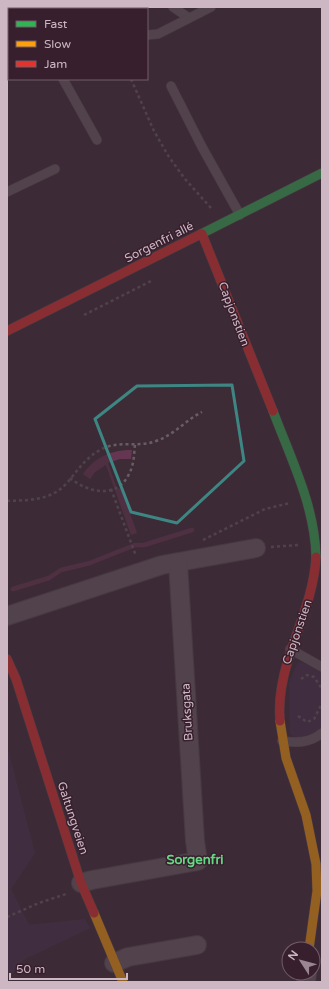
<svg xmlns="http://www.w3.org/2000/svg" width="329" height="989" viewBox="0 0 329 989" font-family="'Varela Round',sans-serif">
<rect width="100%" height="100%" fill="#3d2c36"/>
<!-- green -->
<g fill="#472f4c">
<path d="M298 662C307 663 315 667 322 674V727C314 734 299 743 290 734L289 683Z"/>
<path d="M7 746 35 853 11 889 29 925 85 919 90 928 23 960 8 979 9 982H7Z"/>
</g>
<!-- water -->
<path fill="#643651" d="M132 450 131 459H120L108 463 117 489 121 488 137 533 131 535 106 465 95 472 90 479 83 474C95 457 111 450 132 450Z"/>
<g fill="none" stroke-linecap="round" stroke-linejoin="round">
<!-- stream -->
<path stroke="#643651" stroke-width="4.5" d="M13 589 49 578 61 570 90 563 135 545H144L192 530"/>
<!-- lane casing -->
<g stroke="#554950" stroke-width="10">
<g id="lane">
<path d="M173 7 189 18"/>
<path d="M131 9 132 7"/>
<path d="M147 35 158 34 211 7"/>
<path d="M7 36 9 37"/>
<path d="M63 79 97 140"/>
<path d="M171 86 202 147 240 215"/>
<path d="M7 192 55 169"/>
<path d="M290 649 322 667"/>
<path d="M282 741C297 743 310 743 322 733"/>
</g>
</g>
<!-- street casing -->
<g stroke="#554950" stroke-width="20">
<g id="street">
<path d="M7 616 162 565 256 548"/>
<path d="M81 883 92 880 198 861 195 841 178 563"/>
<path d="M114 963 128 957 197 945"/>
<path d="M306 982 307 973"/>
</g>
</g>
<!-- fast casing -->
<g stroke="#554950" stroke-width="10">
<g id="fast">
<path d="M201 234 322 173"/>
<path d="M273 411C291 459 315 506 316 557"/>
</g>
</g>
<!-- slow casing -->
<g stroke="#554950" stroke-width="10">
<g id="slow">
<path d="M280 721 286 758 306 815 316 864 317 891 309 949"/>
<path d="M94 913 123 982"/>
</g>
</g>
<!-- jam casing -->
<g stroke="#554950" stroke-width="10">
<g id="jam">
<path d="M202 234 273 411"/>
<path d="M7 331 201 234"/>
<path d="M7 659 16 679 81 883 94 913"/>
<path d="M280 721C275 663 313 615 316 557"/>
</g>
</g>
<!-- path -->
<g stroke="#685d64" stroke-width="2.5" stroke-dasharray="3 3" stroke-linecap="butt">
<path d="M88 7 92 9"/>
<path d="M74 9 84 7"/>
<path d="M131 79 154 131 169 157 185 179 211 208"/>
<path d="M84 315 151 281"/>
<path d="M70 478C87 492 117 500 129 474 134 465 134 454 135 444"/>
<path d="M111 489 136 556"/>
<path d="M7 501C28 500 51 501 67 483 78 470 86 457 102 449 119 440 138 448 156 441 174 435 186 420 202 412"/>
<path d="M203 540 265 509 290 503"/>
<path d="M271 547 298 545"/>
<path d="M301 679 307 675 314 677 322 689"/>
<path d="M298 716 307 722 314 719 322 703"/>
<path d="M7 917 39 903 66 894"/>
</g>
<!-- lane -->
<use href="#lane" stroke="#6a5d64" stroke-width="9"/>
<!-- street -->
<use href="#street" stroke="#6a5d64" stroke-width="18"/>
<!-- fast -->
<use href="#fast" stroke="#30b455" stroke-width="9"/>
<!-- slow -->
<use href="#slow" stroke="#ff9f0a" stroke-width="9"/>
<!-- jam -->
<use href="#jam" stroke="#e5322d" stroke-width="9"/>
</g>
<!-- marked area -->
<path d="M0 0H329V989H0ZM232 385 244 461 177 523 131 512 95 419 137 386Z" fill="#3d2c36" fill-opacity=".55" fill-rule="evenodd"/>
<path fill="none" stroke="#3e8683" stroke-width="3" stroke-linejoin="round" d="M232 385 244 461 177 523 131 512 95 419 137 386Z"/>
<g text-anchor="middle" stroke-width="3" stroke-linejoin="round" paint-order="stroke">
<!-- street labels -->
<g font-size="12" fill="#ccb7c3" stroke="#381f2d">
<text transform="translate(159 242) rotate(-27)" y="4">Sorgenfri allé</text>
<text transform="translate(234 314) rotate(69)" y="4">Capjonstien</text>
<text transform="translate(297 632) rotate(-71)" y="4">Capjonstien</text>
<text transform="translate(187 712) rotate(-93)" y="4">Bruksgata</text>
<text transform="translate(73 818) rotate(72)" y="4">Galtungveien</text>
</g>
<!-- neighbourhood labels -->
<g font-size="13" font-weight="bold" fill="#65da84" stroke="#381f2d">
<text x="195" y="864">Sorgenfri</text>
</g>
</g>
<!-- border -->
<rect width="329" height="989" fill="none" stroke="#ccb7c3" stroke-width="16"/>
<!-- legend -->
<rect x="8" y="8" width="140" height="72" fill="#381f2d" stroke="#735c69"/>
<rect x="16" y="21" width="20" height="6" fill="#30b455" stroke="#735c69"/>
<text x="44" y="28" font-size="12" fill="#ccb7c3">Fast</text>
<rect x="16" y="41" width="20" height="6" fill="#ff9f0a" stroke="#735c69"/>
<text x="44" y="48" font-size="12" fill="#ccb7c3">Slow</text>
<rect x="16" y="61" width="20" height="6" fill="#e5322d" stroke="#735c69"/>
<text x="44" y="68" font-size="12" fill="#ccb7c3">Jam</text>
<!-- north arrow -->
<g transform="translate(301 961) rotate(306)"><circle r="19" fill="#381f2d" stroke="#735c69"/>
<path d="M0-3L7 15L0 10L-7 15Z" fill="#9a8692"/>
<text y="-6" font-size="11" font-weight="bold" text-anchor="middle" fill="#ccb7c3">N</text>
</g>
<!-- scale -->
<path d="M10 973v6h117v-6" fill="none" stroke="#ccb7c3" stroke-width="2"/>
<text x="16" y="973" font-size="12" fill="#ccb7c3" stroke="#381f2d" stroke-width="3" paint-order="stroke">50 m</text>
</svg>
